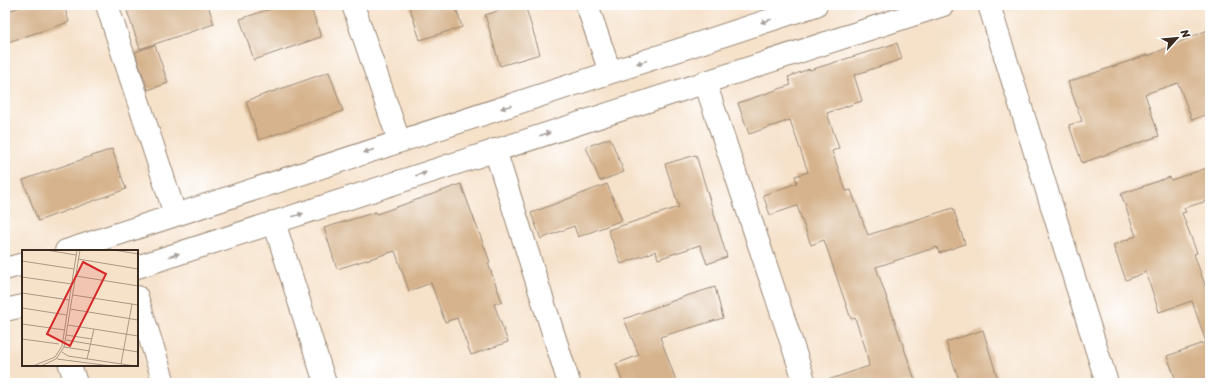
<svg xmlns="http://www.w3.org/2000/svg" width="1215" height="388" viewBox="0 0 1215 388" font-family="Sriracha,sans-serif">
<rect width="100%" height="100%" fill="#fff"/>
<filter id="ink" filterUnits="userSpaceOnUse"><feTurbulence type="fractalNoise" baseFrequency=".025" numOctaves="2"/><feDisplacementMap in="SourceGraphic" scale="8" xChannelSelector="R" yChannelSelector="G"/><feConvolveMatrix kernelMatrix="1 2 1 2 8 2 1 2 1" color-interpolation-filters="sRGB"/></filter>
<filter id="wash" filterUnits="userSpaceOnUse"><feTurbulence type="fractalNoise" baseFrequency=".012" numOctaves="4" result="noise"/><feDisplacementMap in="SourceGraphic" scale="16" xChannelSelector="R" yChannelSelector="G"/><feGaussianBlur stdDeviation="0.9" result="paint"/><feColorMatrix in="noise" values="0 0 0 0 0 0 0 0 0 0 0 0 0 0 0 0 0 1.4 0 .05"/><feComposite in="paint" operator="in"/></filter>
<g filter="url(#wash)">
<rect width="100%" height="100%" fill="#f6e1c9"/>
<g id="blocks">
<!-- building -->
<g fill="#d6b38c">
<path d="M26 5H64L69 22 5 43V12Z"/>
<path d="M125 5H208L214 24 140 49Z"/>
<path d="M282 5H310L321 37 254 60 240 19Z"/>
<path d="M409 5H455L462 27 420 40Z"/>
<path d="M517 5H525L540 54 500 66 485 15Z"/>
<path d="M1210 29V113L1192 120 1178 83 1145 94 1159 136 1082 163 1069 125 1082 121 1068 82 1147 55 1148 56Z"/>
<path d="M897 43 902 59 854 75 862 101 827 113 839 148 832 151 846 191 851 190 868 235 953 208 965 244 939 253 937 247 876 267 916 383H828V380L869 366 865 347 855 318 851 319 824 240 811 245 797 206 770 215 763 195 797 183 795 176 808 172 790 120 749 134 738 103 791 85 788 77 809 69 810 70Z"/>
<path d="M155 45 168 83 148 90 135 52Z"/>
<path d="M329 72 343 111 259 140 246 101Z"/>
<path d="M610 138 624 172 600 181 586 147Z"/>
<path d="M112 149 126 189 38 221 23 180Z"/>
<path d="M696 155 727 257 707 264 700 245 658 259 656 251 621 264 608 230 679 207 665 164Z"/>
<path d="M1210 167V200L1184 208 1186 212 1182 213 1197 253 1194 254 1210 299V383H1177L1167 356 1206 342 1192 301 1159 312 1146 272 1126 280 1113 245 1136 236 1121 194 1170 177 1171 180Z"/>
<path d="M461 184 490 262 488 263 502 302 494 304 508 342 471 355 457 318 445 322 431 283 409 291 395 251 337 269 324 228 376 212 377 214Z"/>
<path d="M607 184 622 220 578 237 574 226 541 239 531 213Z"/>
<path d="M715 287 723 318 660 337 677 383H623L616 364 639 355 624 319 686 296Z"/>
<path d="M983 330 999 383H960L946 342Z"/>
</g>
</g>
</g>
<g filter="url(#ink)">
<use href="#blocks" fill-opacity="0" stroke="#988674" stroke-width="1"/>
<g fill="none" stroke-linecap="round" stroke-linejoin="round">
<!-- street casing -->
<g stroke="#988674" stroke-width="24">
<g id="street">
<path d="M107 5 175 214"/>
<path d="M353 5 399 141"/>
<path d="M587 5 610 72"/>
<path d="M989 5 1107 383"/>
<path d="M705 82 805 383"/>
<path d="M495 150 569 383"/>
<path d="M274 222 325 383"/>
<path d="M66 251 816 5"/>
<path d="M137 267 943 5"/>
<path d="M5 269 23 264"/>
<path d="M137 297 164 383"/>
<path d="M5 310 23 306"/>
<path d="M70 365 76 383"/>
</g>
</g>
<!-- street -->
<use href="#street" stroke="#fff" stroke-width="22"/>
</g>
<!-- one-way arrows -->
<defs><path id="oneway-solid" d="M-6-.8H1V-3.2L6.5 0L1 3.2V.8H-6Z"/></defs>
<g fill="#a79f9a">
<use href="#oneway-solid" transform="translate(766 21) rotate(162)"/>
<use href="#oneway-solid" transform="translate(642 62) rotate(162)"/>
<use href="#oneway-solid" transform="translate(506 107) rotate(162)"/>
<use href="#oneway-solid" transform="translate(545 134) rotate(-18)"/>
<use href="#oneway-solid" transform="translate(369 151) rotate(162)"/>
<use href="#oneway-solid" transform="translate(421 174) rotate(-18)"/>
<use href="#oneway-solid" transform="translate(298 215) rotate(-18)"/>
<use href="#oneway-solid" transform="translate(174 255) rotate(-18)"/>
</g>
</g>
<!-- overview -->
<g transform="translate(22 250)">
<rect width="116" height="116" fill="#f6e1c9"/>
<path fill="none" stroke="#ab9885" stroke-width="1" d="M24 0 54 5M92 0 116 4M56 9 116 19M0 11 52 19M54 26 116 36M0 27 50 34M0 43 47 50M51 45 116 55M0 58 45 65M48 59 116 70M0 74 43 80M46 75 116 86M44 85 70 89M0 89 37 94M44 90 116 102M42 97 68 101M40 102 46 106 113 116M35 109 89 116M65 109 72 79M99 114 110 54M11 116 33 107 40 96 55 0M19 116 34 109 42 97 58 0"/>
<path fill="#d62828" fill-opacity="0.15" stroke="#d62828" stroke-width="2" d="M61 12 84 24 48 96 25 84Z"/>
<rect width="116" height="116" fill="none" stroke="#3b2a1e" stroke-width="2"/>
</g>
<!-- margin -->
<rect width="1215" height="388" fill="none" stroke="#fff" stroke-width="20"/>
<!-- north arrow -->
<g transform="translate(1177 38) rotate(63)" stroke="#ffffff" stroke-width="3" paint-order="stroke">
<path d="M0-3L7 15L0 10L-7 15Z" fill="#3b2a1e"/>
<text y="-6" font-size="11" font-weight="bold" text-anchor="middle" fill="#3b2a1e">N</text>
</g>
</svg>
